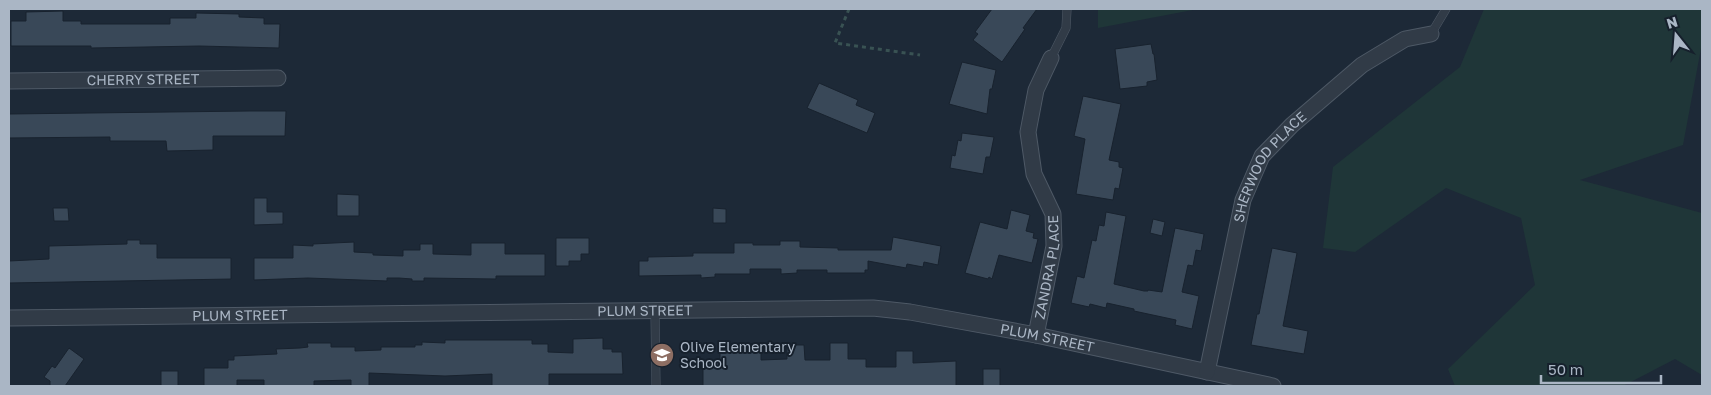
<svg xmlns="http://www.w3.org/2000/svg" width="1711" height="395" viewBox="0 0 1711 395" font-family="'Golos Text',sans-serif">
<rect width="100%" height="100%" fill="#1d2937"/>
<!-- green -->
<g fill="#1f3638">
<path d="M1098 9H1198L1098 28Z"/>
<path d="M1484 9H1702V43L1683 145 1580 180 1702 213V375L1675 359 1623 386H1455L1448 369 1535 285 1521 218 1446 188 1355 252 1323 248 1333 167 1460 67Z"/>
</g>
<!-- building -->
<g fill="#394858" stroke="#18222e">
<path d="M992 9H1037L1023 28 1025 29 1002 62 973 40 978 34 975 32Z"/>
<path d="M63 11V21H81V24H170V18H196V13L239 14V17L264 18V24H280L279 48 199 46 91 48V46H11V21H26V12Z"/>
<path d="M1151 44 1153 54H1154L1157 80 1147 82V86L1120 89 1115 49Z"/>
<path d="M962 62 996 70 992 89H990L987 114 949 104Z"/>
<path d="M819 83 858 100 856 105 875 113 867 133 807 108Z"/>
<path d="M1083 96 1121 104 1109 160 1119 162V167L1123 168 1119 189 1115 188 1113 200 1076 194 1085 139 1074 136Z"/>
<path d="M249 111H286L285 136H213V150L167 151 166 141H110V137L9 138V114Z"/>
<path d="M962 133 994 137 990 157H986L983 174 950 168 952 155 955 156 958 140 961 141Z"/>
<path d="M337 194 359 195V216H337Z"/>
<path d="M254 198H267V212H283V224L254 225Z"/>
<path d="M53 208H68L69 221H54Z"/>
<path d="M713 208 726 209V223H713Z"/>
<path d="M1011 210 1030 215 1026 231 1034 233 1033 238 1038 239 1032 263 999 255 992 279 989 277 988 279 965 273 980 222 1007 229Z"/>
<path d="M1106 212 1126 216 1114 284 1144 291H1148V290L1162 292 1175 228 1204 234 1201 251 1196 250 1193 266 1188 265 1182 292 1199 296 1192 329 1175 325 1176 320 1134 311V309L1107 303 1106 308 1090 304 1089 307 1071 303 1077 276 1084 278 1092 240 1096 241 1099 225 1104 226Z"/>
<path d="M1153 219 1165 222 1162 236 1150 233Z"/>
<path d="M893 237 941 246 938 265 924 262 923 267 907 264 906 268 868 261V270H865V273H827V270H797V273L781 274V269H750V274H715V277L701 278V275L639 276V261H648V257L693 256V253H734V243H753V245H780V241H800V247L838 248V250H891Z"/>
<path d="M556 238H589V254H581V261H569V266H556Z"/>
<path d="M127 240H140V244H157V258H231V279L9 283V261L49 259V246L127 244Z"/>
<path d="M354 242V252L373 253V255L403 256V250H420V244H433V254L471 255V243H505V254H545V276H496V279L424 278V281H412V279L399 278H387V281L308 278 254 280V258H293V245L313 246V244Z"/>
<path d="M1272 248 1297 253 1283 326 1308 331 1304 354 1251 345 1257 314H1259Z"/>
<path d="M603 338V349H612V352H622L623 374H549V386H492V374L445 376 369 373V386H351V380L314 381V386H264V380H237V386H204V368H228V360H234V356L277 354 276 349 300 348 308 347 307 343H331V347H355V351L381 350V347H415V345H422V342L445 343V340H532V344H548V352L573 353V339Z"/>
<path d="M761 343V360L787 359V345H804L805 360H830V343H848V359H866V367H896V351H913V363L956 361V386H703V361H720V346H744V344Z"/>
<path d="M69 348 84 359 65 386H50V381L44 377 52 366 55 368Z"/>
<rect x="983" y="369" width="17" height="17"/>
<rect x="161" y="371" width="17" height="15"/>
</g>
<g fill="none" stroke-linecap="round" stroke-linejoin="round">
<!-- lane casing -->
<g stroke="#4e5966" stroke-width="9">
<g id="lane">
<path d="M1431 34 1446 9"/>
<path d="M1051 58 1066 28 1067 9"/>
<path d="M655 311 656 386"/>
</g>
</g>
<!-- street casing -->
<g stroke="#4e5966" stroke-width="17">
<g id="street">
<path id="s1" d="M9 81 278 78"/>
<path id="s2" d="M9 318 873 308 910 312 1036 335 1273 386"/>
<path id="s3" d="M1036 335 1054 246 1053 214 1034 174 1028 132 1036 90 1051 58"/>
<path id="s4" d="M1207 372 1243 200 1262 156 1292 125 1362 65 1405 39 1431 34"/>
</g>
</g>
<!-- path -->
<path stroke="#395253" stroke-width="3" stroke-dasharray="4 4" stroke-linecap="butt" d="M849 9 835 43 920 55"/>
<!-- lane -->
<use href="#lane" stroke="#313b47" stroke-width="8"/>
<!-- street -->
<use href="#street" stroke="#313b47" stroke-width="15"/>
</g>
<!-- icons -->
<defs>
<g id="school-disc" transform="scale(1.25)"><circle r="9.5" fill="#8d6e63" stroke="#16202c"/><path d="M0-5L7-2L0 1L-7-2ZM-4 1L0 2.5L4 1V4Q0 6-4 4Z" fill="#fff"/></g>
</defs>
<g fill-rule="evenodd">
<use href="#school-disc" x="662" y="355"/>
</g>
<g text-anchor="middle" stroke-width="4" stroke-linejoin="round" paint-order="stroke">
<!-- street labels -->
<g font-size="14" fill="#aab6c5" stroke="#16202c">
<text dy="5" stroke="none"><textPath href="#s1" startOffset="134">CHERRY STREET</textPath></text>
<text dy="5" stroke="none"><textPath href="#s4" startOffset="218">SHERWOOD PLACE</textPath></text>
<text dy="5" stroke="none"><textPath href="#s3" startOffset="69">ZANDRA PLACE</textPath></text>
<text dy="5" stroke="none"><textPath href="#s2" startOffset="636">PLUM STREET</textPath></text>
<text dy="5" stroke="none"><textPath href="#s2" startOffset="231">PLUM STREET</textPath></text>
<text dy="5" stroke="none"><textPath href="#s2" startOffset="1041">PLUM STREET</textPath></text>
</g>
<!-- poi labels -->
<g font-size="14" fill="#aab6c5" stroke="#16202c" text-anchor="start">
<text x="680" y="352">Olive Elementary<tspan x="680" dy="16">School</tspan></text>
</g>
</g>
<!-- border -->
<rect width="1711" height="395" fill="none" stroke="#aab6c5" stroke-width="20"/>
<!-- north arrow -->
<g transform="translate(1676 35) rotate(343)" stroke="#16202c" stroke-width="4" paint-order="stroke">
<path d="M0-4L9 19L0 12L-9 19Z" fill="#aab6c5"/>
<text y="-8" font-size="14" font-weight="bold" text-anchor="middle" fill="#aab6c5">N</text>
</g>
<!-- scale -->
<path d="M1541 375v8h120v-8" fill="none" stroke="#aab6c5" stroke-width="2.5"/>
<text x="1548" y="375" font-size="15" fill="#aab6c5" stroke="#16202c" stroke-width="4" paint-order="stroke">50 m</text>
</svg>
